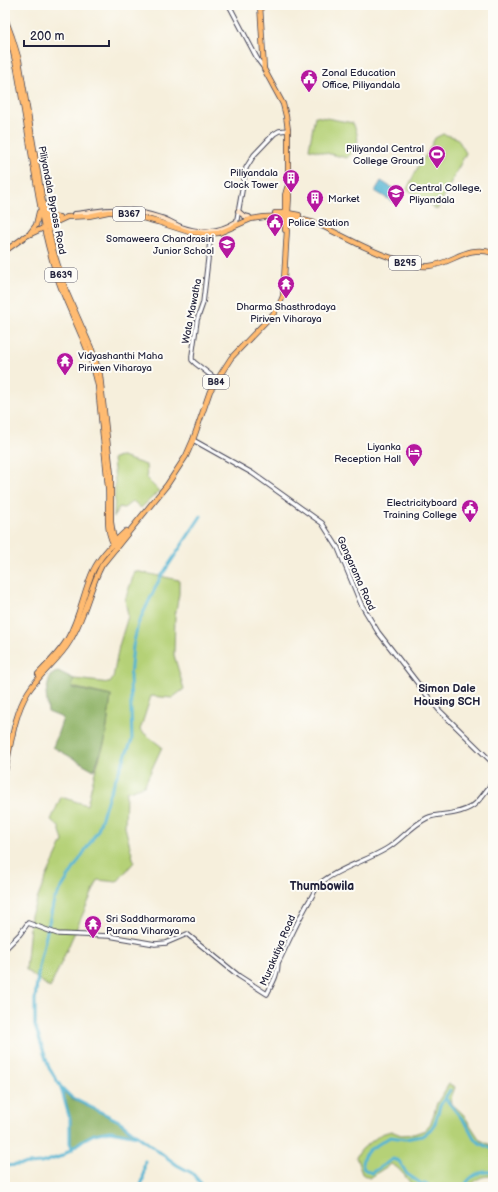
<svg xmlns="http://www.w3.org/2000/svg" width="498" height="1192" viewBox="0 0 498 1192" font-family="'Balsamiq Sans',sans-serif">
<rect width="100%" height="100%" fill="#fdfcf7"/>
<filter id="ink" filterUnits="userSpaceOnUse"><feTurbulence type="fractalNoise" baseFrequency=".025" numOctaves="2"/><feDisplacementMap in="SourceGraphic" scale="8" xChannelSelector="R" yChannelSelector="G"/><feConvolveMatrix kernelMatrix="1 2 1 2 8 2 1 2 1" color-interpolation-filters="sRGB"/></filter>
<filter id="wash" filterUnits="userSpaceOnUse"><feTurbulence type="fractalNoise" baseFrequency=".012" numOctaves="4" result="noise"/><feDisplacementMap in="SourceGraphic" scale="16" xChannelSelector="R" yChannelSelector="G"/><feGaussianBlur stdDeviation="0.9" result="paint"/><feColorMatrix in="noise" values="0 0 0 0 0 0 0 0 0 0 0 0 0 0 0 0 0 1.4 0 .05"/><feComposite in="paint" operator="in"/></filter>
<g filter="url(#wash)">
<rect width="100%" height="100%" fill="#f6efdc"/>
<!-- green -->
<g fill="#b5d177" stroke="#6c7a59">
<path d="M315 116 353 123C360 139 360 146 347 158L309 149Z"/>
<path d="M443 134 457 138 466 153 437 210 407 189 421 161 427 154 435 138Z"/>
<path d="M122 457 146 465 147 479 159 491 141 508 133 501 124 508 119 507 114 517 115 482 113 458Z"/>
<path d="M135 571 179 580V594L175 616 174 655 184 689 172 698 151 696 140 730 162 747 144 786 126 792 125 827 134 862 117 882 98 880 50 988 26 970 31 915 44 882 63 841 59 827 51 820 61 797 87 805 95 772 105 741 111 696 72 687 74 679 110 683 113 678 119 646 128 616 125 600Z"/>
<path d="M449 1084 455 1087 451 1098 452 1104 463 1114 480 1140 493 1146V1176C481 1176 477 1178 470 1187H414C406 1179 402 1169 391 1164L369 1178 362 1174 356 1157 362 1149 381 1134 391 1131 401 1135 414 1134 425 1130 431 1123 437 1103Z"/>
</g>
<!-- forest -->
<g fill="#90b368" stroke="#596a52">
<path d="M58 671 74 679 72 688 111 696 105 741 94 770 53 747 63 718 48 712 46 693 50 676Z"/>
<path d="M63 1091 71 1099 118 1121 133 1134C106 1130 94 1128 72 1148L71 1142V1119Z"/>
</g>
<!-- water -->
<path fill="#55b5d3" stroke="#3c6c87" d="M381 181 402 194 396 204 375 191Z"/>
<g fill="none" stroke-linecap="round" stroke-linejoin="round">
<!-- canal -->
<g stroke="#55b5d3" stroke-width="3">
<path d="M61 1088 70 1119V1143L72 1150"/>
<path d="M445 1098 467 1125 474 1138 481 1144 493 1149"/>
<path d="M138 1136 119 1121 72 1098 61 1087 49 1068 35 1026V999L39 967 54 900 98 830 109 795 132 740 130 676 133 646 138 624 160 578 201 516"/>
<path d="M5 1166 41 1163 62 1156 83 1140 94 1134 110 1131 138 1136 177 1165 192 1173 204 1187"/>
<path d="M140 1187C146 1177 142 1172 145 1161"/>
<path d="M430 1187 427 1184H422L407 1174 399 1161 393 1159 371 1173 364 1169 362 1163 364 1156 369 1150 390 1137 405 1139 422 1136 431 1129 435 1123 440 1106 450 1090"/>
<path d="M464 1187C470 1175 480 1171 493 1172"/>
</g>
</g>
</g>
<g filter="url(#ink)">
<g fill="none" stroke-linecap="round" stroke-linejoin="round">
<!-- tertiary casing -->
<g stroke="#424153" stroke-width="5.5">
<g id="tertiary">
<path d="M229 5 258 60 264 68"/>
<path d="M236 225 246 168 254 155 274 134 279 131 288 130"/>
<path d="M210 234V242L203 303 197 320 192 356V360L195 363 217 380"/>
<path d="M193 440 252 473 322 523 338 548 361 604 378 632 426 694 439 710 493 763"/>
<path d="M5 949 20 934 28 923 58 934 109 936 155 944 166 943 187 934 239 976 267 994C272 984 278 975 278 963 289 941 298 919 311 898 314 892 317 885 323 881 342 867 366 861 386 849 400 841 411 826 427 818 435 814 445 815 454 813 478 808 479 799 493 782"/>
</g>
</g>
<!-- secondary casing -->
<g stroke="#424153" stroke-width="6">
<g id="secondary">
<path d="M238 211 244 216 249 217"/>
<path d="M74 214C91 213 106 208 122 210 135 211 149 214 161 218 168 220 174 224 181 227 201 234 218 233 236 222"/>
</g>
</g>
<!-- primary casing -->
<g stroke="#424153" stroke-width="6">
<g id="primary">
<path d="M5 18 12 37 19 60 44 209 53 250 66 291 92 350 100 375 111 474V522L113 535 118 545"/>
<path d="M5 28 10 39 17 69 44 228C49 250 55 273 63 293 76 325 91 352 98 386 101 420 105 454 108 488 110 508 103 530 116 548"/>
<path d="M45 210 51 216 59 217"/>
<path d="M275 213H288L299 215"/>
<path d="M320 225C347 238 373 253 401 261 410 264 419 267 429 266 453 264 466 244 493 253"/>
<path d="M285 230V195L287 188"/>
<path d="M30 233 36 225 39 212"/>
<path d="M24 237 67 217 89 216 108 212H120L158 222 189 232 206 234 219 233 251 219 264 217 288 216 322 225"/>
<path d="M5 251 26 236"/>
<path d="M38 674C49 663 61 651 68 638 80 617 83 593 93 571 100 556 114 542 126 531"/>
<path d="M5 771C11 745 14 714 28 692 40 673 59 660 70 641 85 617 89 589 102 565L167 485 186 456 193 440 210 391 231 358 274 313 281 301 283 296 289 196 288 186V130L286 116 283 104 264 69 260 5"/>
</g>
</g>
<!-- tertiary -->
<use href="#tertiary" stroke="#fff" stroke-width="3.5"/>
<!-- secondary -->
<use href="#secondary" stroke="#ffe4c6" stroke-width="4"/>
<!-- primary -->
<use href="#primary" stroke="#ffbb71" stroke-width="4.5"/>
</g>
</g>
<!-- icons -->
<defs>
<g id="civic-pin" transform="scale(0.9)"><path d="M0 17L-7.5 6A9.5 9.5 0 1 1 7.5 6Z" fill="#b5179e" stroke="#fdfcf7"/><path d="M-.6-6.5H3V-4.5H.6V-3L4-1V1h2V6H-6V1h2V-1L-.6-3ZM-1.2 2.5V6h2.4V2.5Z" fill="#fff"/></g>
<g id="stadium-pin" transform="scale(0.9)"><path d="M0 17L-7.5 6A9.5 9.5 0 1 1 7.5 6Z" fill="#b5179e" stroke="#fdfcf7"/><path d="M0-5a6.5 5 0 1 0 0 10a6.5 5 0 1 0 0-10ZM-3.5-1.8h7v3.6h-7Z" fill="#fff"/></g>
<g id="building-pin" transform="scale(0.9)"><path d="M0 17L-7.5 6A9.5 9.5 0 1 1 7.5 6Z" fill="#b5179e" stroke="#fdfcf7"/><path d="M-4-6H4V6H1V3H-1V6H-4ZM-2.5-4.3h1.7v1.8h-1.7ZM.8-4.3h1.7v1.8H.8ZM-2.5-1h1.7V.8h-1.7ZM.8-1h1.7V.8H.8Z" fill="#fff"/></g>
<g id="university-pin" transform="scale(0.9)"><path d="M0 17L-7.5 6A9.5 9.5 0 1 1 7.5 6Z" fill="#b5179e" stroke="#fdfcf7"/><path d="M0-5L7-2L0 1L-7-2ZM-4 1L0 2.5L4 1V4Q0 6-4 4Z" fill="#fff"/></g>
<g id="school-pin" transform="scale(0.9)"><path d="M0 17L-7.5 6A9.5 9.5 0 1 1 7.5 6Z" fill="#b5179e" stroke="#fdfcf7"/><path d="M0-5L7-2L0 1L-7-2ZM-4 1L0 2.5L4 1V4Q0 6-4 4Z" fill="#fff"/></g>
<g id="temple-pin" transform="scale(0.9)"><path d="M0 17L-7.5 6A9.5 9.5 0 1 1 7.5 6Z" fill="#b5179e" stroke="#fdfcf7"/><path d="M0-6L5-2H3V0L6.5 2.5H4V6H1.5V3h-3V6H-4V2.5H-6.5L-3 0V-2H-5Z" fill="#fff"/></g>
<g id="hotel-pin" transform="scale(0.9)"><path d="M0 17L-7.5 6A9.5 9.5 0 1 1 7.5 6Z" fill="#b5179e" stroke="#fdfcf7"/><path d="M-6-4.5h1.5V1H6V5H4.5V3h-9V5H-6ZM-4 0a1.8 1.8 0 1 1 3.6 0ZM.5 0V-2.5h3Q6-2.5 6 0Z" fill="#fff"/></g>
</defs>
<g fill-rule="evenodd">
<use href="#civic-pin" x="309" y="78"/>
<use href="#stadium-pin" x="437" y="154"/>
<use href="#building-pin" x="291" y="178"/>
<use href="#university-pin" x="396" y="193"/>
<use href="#building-pin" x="315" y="198"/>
<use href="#civic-pin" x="275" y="222"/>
<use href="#school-pin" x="227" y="244"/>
<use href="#temple-pin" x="286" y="284"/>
<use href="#temple-pin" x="65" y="361"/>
<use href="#hotel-pin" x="414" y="452"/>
<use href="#civic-pin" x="470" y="508"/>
<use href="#temple-pin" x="93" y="924"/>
</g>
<g text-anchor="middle" stroke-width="4" stroke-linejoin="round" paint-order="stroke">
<!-- shield labels -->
<g fill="#fdfcf7" stroke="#646373" stroke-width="1">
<rect x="113" y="207" width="32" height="14" rx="3"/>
<rect x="389" y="256" width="32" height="14" rx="3"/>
<rect x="45" y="268" width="32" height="14" rx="3"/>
<rect x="203" y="375" width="26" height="14" rx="3"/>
</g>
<g font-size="9" font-weight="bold" fill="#22223b">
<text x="129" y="217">B367</text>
<text x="405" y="266">B295</text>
<text x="61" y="278">B639</text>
<text x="216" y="385">B84</text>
</g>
<!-- poi labels -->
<g font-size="10" fill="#22223b" stroke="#fdfcf7" text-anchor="start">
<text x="322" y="76">Zonal Education<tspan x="322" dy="12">Office, Piliyandala</tspan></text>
<text x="424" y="152" text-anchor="end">Piliyandal Central<tspan x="424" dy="12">College Ground</tspan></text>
<text x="278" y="176" text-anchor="end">Piliyandala<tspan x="278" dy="12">Clock Tower</tspan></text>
<text x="409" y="191">Central College,<tspan x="409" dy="12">Pliyandala</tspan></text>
<text x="328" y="202">Market</text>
<text x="288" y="226">Police Station</text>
<text x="214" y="242" text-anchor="end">Somaweera Chandrasiri<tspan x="214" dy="12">Junior School</tspan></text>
<text x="286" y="310" text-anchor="middle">Dharma Shasthrodaya<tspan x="286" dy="12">Piriven Viharaya</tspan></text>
<text x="78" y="359">Vidyashanthi Maha<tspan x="78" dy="12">Piriwen Viharaya</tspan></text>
<text x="401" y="450" text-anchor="end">Liyanka<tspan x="401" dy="12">Reception Hall</tspan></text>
<text x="457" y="506" text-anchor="end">Electricityboard<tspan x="457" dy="12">Training College</tspan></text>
<text x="106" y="922">Sri Saddharmarama<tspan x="106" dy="12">Purana Viharaya</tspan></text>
</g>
<!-- street labels -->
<g font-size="10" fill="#22223b" stroke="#fdfcf7">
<text transform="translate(53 200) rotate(79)" y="4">Piliyandala Bypass Road</text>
<text transform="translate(191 311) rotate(-79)" y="4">Wata Mawatha</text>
<text transform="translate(357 573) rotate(66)" y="4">Gangarama Road</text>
<text transform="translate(277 950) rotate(-67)" y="4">Murakutiya Road</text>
</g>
<!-- neighbourhood labels -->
<g font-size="11" font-weight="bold" fill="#22223b" stroke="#fdfcf7">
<text x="447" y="692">Simon Dale<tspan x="447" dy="13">Housing SCH</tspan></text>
</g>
<!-- quarter labels -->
<g font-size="12" font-weight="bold" fill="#22223b" stroke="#fdfcf7">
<text x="322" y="890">Thumbowila</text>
</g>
</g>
<!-- margin -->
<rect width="498" height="1192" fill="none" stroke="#fdfcf7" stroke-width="20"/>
<!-- scale -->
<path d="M24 40v6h85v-6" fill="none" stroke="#22223b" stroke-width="2"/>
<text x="30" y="40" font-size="12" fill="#22223b" stroke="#fdfcf7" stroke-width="3" paint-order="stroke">200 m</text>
</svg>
